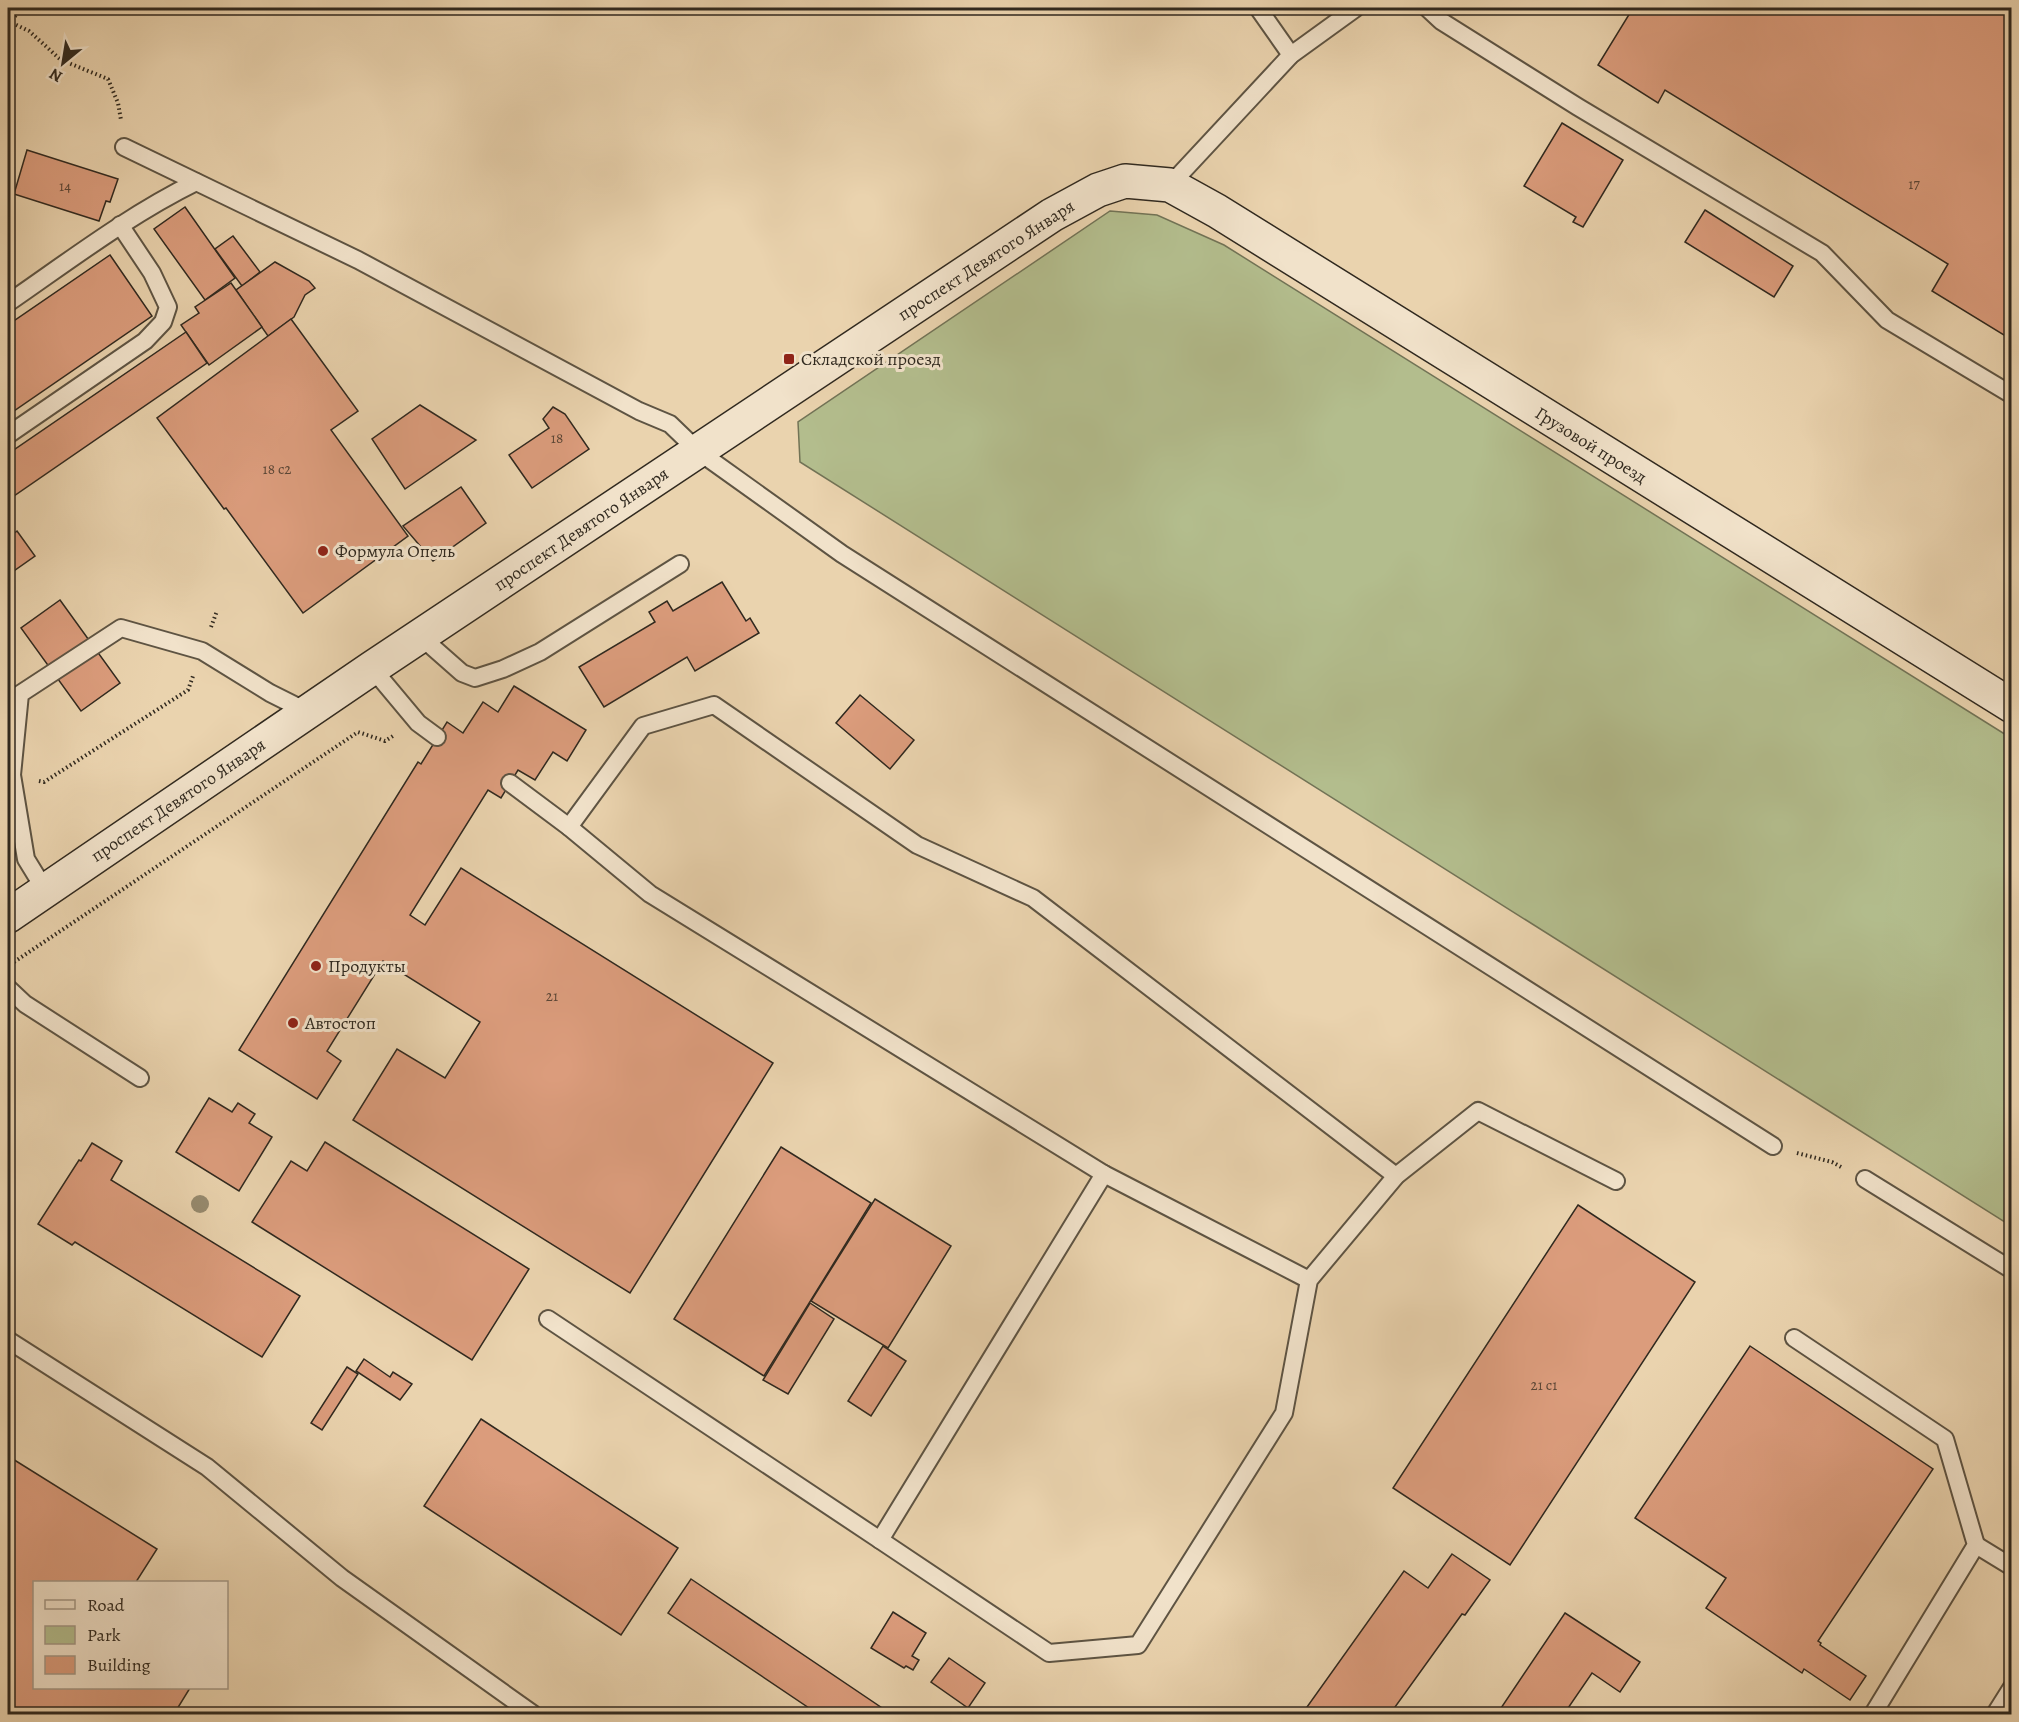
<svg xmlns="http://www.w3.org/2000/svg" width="2019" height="1722" viewBox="0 0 2019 1722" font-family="Alegreya,serif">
<rect width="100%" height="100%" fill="#ead3ae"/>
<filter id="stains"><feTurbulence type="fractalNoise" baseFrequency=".00333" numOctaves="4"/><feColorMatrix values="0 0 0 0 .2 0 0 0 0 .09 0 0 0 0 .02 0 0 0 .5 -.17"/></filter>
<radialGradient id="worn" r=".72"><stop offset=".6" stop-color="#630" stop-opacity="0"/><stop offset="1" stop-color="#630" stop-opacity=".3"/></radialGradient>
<!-- green -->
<path fill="#b3bd8d" stroke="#727356" stroke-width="1.5" d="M1110 211 1157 215 1224 245 2011 738V1226L800 462 798 422Z"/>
<!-- building -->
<g fill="#db9c7c" stroke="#30291f" stroke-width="1.5">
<path d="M1633 8H2012V340L1932 291 1948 264 1665 90 1658 103 1598 65Z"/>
<path d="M1562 123 1623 160 1583 227 1573 222 1576 217 1524 186Z"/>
<path d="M27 150 118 179 110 202 106 201 99 221 14 194Z"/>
<path d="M185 207 235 278 205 300 154 229Z"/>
<path d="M1705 210 1793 266 1774 297 1685 242Z"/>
<path d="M233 236 260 272 242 286 215 249Z"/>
<path d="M110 255 152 316 8 415V325Z"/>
<path d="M275 262 309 281 315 288 305 295 294 317 268 336 236 290Z"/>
<path d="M231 283 262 327 209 365 181 325 199 313 195 307Z"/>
<path d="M291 319 358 411 331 430 408 536 303 613 226 508 224 509 157 418Z"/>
<path d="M186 332 207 363 8 500V454Z"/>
<path d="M420 405 476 440 405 489 372 439Z"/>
<path d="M553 407 565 414 589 449 532 488 509 455 549 428 543 419Z"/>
<path d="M461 487 486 523 433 561 403 526Z"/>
<path d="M17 531 35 556 8 575V538Z"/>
<path d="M722 582 746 621 750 618 759 633 695 671 687 657 604 707 579 667 655 622 649 612 667 601 673 611Z"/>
<path d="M60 600 120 683 81 711 21 628Z"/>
<path d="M514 686 586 730 567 761 553 752 535 780 518 770 501 798 488 790 410 915 425 925 461 868 773 1063 630 1293 353 1120 397 1049 445 1078 480 1022 383 961 327 1051 341 1061 317 1099 239 1050 418 762 421 764 447 722 463 733 483 702 498 712Z"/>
<path d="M860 695 914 740 890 769 836 723Z"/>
<path d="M209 1098 232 1112 238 1103 255 1114 249 1123 272 1137 239 1191 176 1152Z"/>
<path d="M325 1142 529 1269 472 1360 252 1222 291 1161 307 1171Z"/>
<path d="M92 1143 122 1161 111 1180 300 1296 262 1357 75 1242 72 1245 38 1224 79 1160 81 1161Z"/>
<path d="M781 1147 871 1203 764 1376 674 1319Z"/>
<path d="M875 1199 951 1246 888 1348 811 1301Z"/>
<path d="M1578 1205 1695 1282 1510 1565 1393 1488Z"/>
<path d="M810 1303 834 1319 788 1394 763 1380Z"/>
<path d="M883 1346 906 1361 871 1416 848 1401Z"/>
<path d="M1750 1346 1933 1469 1818 1641 1821 1643 1820 1645 1866 1676 1850 1700 1804 1669 1802 1673 1706 1608 1726 1578 1635 1518Z"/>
<path d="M364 1359 390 1377 393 1372 412 1384 400 1400 356 1371Z"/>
<path d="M347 1367 358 1374 322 1430 311 1423Z"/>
<path d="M481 1419 678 1548 621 1635 424 1506Z"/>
<path d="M8 1456 157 1549 136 1582H34V1688H190L174 1714H8Z"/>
<path d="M1452 1554 1490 1580 1465 1615 1462 1614 1390 1714H1302L1404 1571 1428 1588Z"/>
<path d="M691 1579 891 1714H818L668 1613Z"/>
<path d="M893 1612 926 1633 912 1656 919 1660 913 1670 906 1666 904 1668 871 1648Z"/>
<path d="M1565 1613 1640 1662 1620 1692 1592 1673 1564 1714H1497Z"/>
<path d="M949 1658 985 1683 968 1708 931 1682Z"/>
</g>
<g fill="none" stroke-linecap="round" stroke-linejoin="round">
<!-- lane casing -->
<g stroke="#5e5443" stroke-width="20">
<g id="lane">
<path d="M1258 8 1291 55"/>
<path d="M1427 8 1441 21 1578 107 1822 253 1887 320 2012 395"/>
<path d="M124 147 358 260 639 411 670 424 698 451 842 554 1773 1146"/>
<path d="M1170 185 1291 55 1356 8"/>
<path d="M8 303C69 261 129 215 196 182"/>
<path d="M8 435 145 341 163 322 168 307 152 273 120 225"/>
<path d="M420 636 462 673 475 678 503 669 540 652 680 564"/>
<path d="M372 668 418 723 437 737"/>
<path d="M510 783 569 827 650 894 1104 1174 1309 1280"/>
<path d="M569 827 643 726 714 705 917 845 1033 898 1396 1176"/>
<path d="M45 890 26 859 12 775 20 694 121 628 202 651 270 693 308 712"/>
<path d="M8 988 25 1004 140 1078"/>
<path d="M1104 1174 880 1540 1049 1653 1138 1645 1284 1413 1309 1280 1396 1176 1478 1111 1616 1181"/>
<path d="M1865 1179 2012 1270"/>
<path d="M548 1319 880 1540"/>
<path d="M1794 1338 1945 1439 1976 1545 1873 1714"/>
<path d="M8 1340 207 1467 342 1578 533 1714"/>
<path d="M1976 1545 2012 1567"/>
<path d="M1995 1714 2012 1687"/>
</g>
</g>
<!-- secondary casing -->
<g stroke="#30291f" stroke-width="36">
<path id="secondary" d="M8 916 372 668 1052 215 1098 190 1125 181 1170 185 1217 211 2012 706"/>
</g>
<!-- path -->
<g stroke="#30291f" stroke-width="4" stroke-dasharray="1.5 3" stroke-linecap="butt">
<path d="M8 21 29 31 61 60 108 79 118 103 121 120"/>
<path d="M8 22 25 8"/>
<path d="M211 627 217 611"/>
<path d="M39 781 44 782 188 690 193 676"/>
<path d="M14 962 358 732 385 741 393 736"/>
<path d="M1797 1153 1832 1162 1841 1167"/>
</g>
<!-- lane -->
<use href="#lane" stroke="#f1e2ca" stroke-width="16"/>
<!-- secondary -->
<use href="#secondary" stroke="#f1e2ca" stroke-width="33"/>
</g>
<!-- trees -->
<circle fill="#968a6e" cx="200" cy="1204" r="9"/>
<!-- markers -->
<g fill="#8f2418" stroke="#f1e2ca" stroke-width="2">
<rect x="783" y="353" width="12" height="12" rx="3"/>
<circle cx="323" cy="551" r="6"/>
<circle cx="316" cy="966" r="6"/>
<circle cx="293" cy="1023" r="6"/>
</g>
<g text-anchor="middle" stroke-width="6" stroke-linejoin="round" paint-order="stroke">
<!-- number labels -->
<g font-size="15" fill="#5b4636">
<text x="1914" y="189">17</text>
<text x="65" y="191">14</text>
<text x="557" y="443">18</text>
<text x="277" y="474">18 с2</text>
<text x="552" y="1001">21</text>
<text x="1544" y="1390">21 с1</text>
</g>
<!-- street labels -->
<g font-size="18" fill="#30291f" stroke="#f1e2ca">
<text transform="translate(986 260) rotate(-33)" y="6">проспект Девятого Января</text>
<text transform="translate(1591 445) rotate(32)" y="6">Грузовой проезд</text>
<text transform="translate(581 529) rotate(-34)" y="6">проспект Девятого Января</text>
<text transform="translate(178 800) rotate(-34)" y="6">проспект Девятого Января</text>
</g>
<!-- poi labels -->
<g font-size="18" fill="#30291f" stroke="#f1e2ca" text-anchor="start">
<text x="801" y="365">Складской проезд</text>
<text x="335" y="557">Формула Опель</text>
<text x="328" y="972">Продукты</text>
<text x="305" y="1029">Автостоп</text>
</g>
</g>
<!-- margin -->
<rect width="2019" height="1722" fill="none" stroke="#ead3ae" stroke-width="30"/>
<rect x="9" y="9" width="2001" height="1704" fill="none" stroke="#30291f" stroke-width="3"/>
<rect x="15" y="15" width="1989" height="1692" fill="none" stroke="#30291f" stroke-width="1.5"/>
<!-- legend -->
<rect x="33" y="1581" width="195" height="108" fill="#f1e2ca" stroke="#a49886" stroke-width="1.5"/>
<rect x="45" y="1600" width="30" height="9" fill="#f1e2ca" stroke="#a49886" stroke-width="1.5"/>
<text x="87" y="1611" font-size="18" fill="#30291f">Road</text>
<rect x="45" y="1626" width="30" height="18" fill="#b3bd8d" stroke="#a49886" stroke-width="1.5"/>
<text x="87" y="1641" font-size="18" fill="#30291f">Park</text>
<rect x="45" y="1656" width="30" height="18" fill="#db9c7c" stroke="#a49886" stroke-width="1.5"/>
<text x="87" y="1671" font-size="18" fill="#30291f">Building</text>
<!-- north arrow -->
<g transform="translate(63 63) rotate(210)" stroke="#f1e2ca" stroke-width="4.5" paint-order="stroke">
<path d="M0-4.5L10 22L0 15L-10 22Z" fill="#30291f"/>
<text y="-9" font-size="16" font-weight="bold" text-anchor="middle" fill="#30291f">N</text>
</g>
<rect width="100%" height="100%" filter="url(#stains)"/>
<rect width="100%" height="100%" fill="url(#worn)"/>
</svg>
